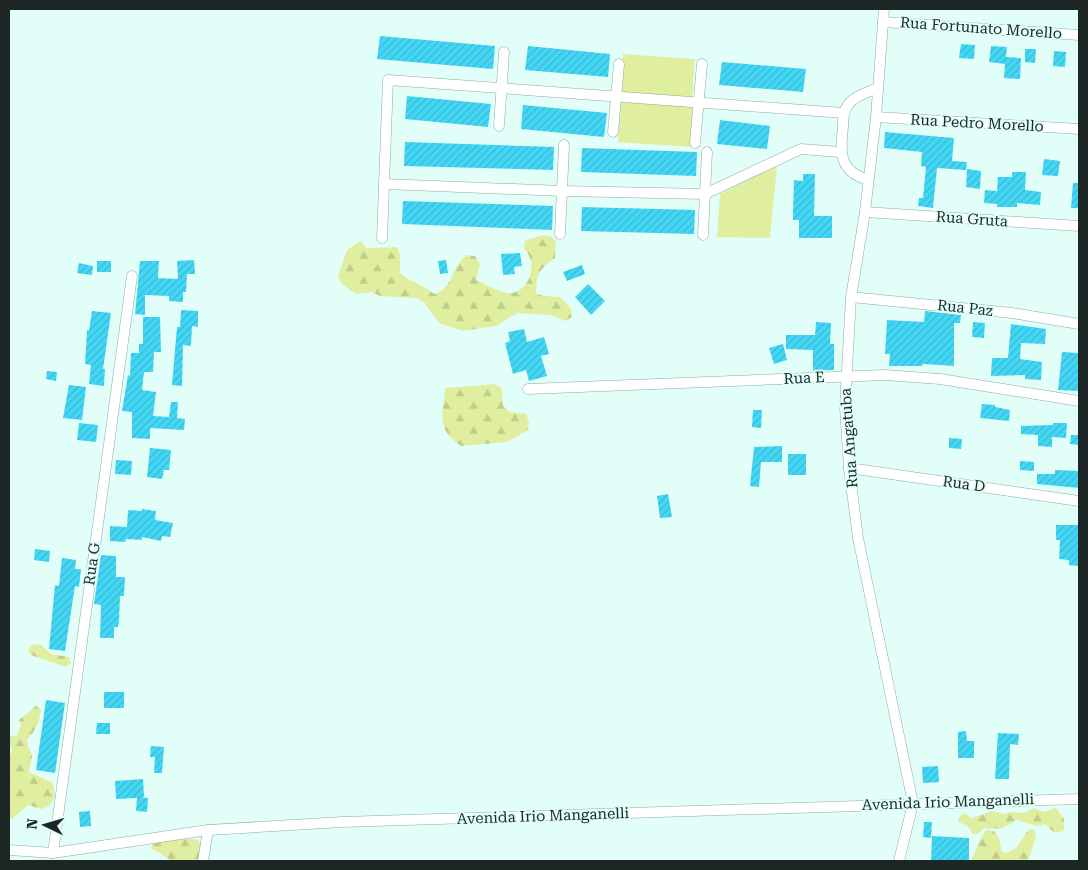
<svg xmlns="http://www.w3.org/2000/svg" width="1088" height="870" viewBox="0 0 1088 870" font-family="'Roboto Serif',serif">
<defs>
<pattern id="forest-firs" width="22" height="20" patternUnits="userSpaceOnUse" patternTransform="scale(1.25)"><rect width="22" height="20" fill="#e0eea0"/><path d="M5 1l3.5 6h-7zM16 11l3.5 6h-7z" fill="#c0cc8a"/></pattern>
<pattern id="building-hatch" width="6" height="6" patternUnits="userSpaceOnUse" patternTransform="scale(1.25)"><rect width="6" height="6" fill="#43d7f5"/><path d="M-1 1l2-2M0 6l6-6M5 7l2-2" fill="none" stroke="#3ab9d2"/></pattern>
</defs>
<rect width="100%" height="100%" fill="#e2fef8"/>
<!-- forest -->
<g fill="url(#forest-firs)">
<path d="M541 235 551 236 556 242 555 258C539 270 537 272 536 293L543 296 560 297 571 309 572 317 565 321 550 315 517 313 496 326 463 331 439 323 424 302 416 298 380 296 372 292 356 294 342 284 338 276 347 250 361 241 366 248 397 247 400 255V273C408 281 422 284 434 294 454 289 451 266 467 255L475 256 480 264 476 280C486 284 499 293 509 293 530 293 539 262 524 249L525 241Z"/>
<path d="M495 384 502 389 503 406 510 412 526 414 529 422 528 430 507 442 461 446C435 426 443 418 445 388Z"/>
<path d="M40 644 51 654 69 657 71 664 65 667 31 655 28 651 31 645Z"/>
<path d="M37 705 41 710C40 720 35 733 27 739L28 746 32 756 29 772 53 783 55 797 49 806 42 809 28 805 12 819 9 818V807L11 803 9 801V759L12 750 9 743V735L16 737 21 726 19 720Z"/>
<path d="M1034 808 1043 812 1056 808 1064 819V830C1055 836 1051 830 1045 824L1037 826 1017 820 1001 829 984 828 978 834H973L970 828 958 821 960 816 964 813 972 818 992 811 1004 814 1009 812 1025 813Z"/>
<path d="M1029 829 1034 830 1036 836 1028 861H971L980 840 986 830 994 831 999 838 1002 852 1006 853 1015 849Z"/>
<path d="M195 839 199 841 202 847 199 861H172L151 848 154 840Z"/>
</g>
<!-- park -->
<g fill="#e0eea0">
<path d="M623 54 695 59 692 97 620 92Z"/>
<path d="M621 102 693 106 690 147 618 142Z"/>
<path d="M777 166 770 238 717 237 720 194Z"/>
</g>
<!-- building -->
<g fill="url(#building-hatch)">
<path d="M380 36 495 46 493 69 377 59Z"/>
<path d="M961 44 975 45 974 59 959 58Z"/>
<path d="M528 46 610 54 608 77 525 70Z"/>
<path d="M991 46 1007 47 1006 57 1021 58 1020 79 1004 78 1005 64 989 62Z"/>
<path d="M1025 49H1036L1035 63 1025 62Z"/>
<path d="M1054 51 1066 52 1065 67 1053 66Z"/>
<path d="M722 62 806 69 803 92 719 85Z"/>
<path d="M407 96 491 104 488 127 405 119Z"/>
<path d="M523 105 607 113 604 137 521 129Z"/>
<path d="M720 120 770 126 767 149 717 144Z"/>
<path d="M885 132 954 138 952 161 967 162 966 170 937 168 933 208 918 206 919 198H923L926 167 921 166 922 152 884 148Z"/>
<path d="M405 142 554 147 553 170 404 166Z"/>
<path d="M582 148 697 152 696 176 581 172Z"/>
<path d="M1044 159 1060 161 1058 176 1042 175Z"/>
<path d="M967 169 981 171 980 189 966 187Z"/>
<path d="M1012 172H1026L1025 190 1041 192 1040 205 1017 203V207H997V204L984 203 985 190 997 191 998 177H1012Z"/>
<path d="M803 174H815L814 216H832V238H799V220H793V213L794 180 803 181Z"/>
<path d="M1073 183H1079V208H1071Z"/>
<path d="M403 201 553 206 552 230 402 224Z"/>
<path d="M582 207 695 210 694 234 581 231Z"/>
<path d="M520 253 522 266 514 267 515 274 503 275 501 254Z"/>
<path d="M194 260 195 274H187L186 292H183V302L169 301V296L145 295V315L135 314 140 261H159L158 278 178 279 177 261Z"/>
<path d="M446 260 448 273 440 274 438 261Z"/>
<rect x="97" y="261" width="14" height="11"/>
<path d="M79 263 93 266 92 275 77 273Z"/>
<path d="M582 265 585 274 567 281 563 272Z"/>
<path d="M588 284 605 301 591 315 575 297Z"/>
<path d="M181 310 198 311V327L192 326 191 346 183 345 182 386 172 385 177 327H180Z"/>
<path d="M92 311 111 313 103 369H105L104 386 89 384 91 365 85 364 87 330 89 331Z"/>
<path d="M925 311 961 315 960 323H954V366L923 364 922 366H889L890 354H885L887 320 924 322Z"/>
<path d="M143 317H160L161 352H154L153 372H144L142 390 156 392 153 416 169 417 171 402H178L177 418 185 419 184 430 150 428V439L132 438V412L122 411 128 375 130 376 131 353H139V344H143Z"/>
<path d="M816 322 831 323 830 344H834V370L813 371V350L786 349V335H815Z"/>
<path d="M973 322 985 323 984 338 972 337Z"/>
<path d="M1011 324 1046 329 1045 344 1021 343 1020 359 1042 362 1041 380 1025 379V375L991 376 992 358H1008Z"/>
<path d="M524 329 527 342 544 337 549 354 541 356 547 376 529 381 526 370 513 374 505 343 510 341 508 332Z"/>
<path d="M783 344 787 360 774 364 769 348Z"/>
<path d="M1062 352 1078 353 1079 391 1058 390Z"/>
<path d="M47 371 57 372 56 381 46 379Z"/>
<path d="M69 385 86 387 82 420 63 418Z"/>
<path d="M982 404 995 405V407L1010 410 1009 421 980 418Z"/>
<path d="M753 410H762L761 428 752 427Z"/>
<path d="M79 423 98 425 96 442 77 440Z"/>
<path d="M1053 423H1067L1066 438 1052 437V447L1038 446V435L1021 434V426L1053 425Z"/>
<path d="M1071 435H1079V445L1070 444Z"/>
<path d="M949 438 962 439 961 449 949 448Z"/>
<path d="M782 446V462H761L759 487 750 486 754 447Z"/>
<path d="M150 448 171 450 169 470H164L162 479 147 477Z"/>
<rect x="788" y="454" width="18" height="21"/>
<path d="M116 460 132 461 131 475 115 474Z"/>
<path d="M1020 461 1034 462V471L1020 470Z"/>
<path d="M1055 470 1079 471V488L1037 484V474H1055Z"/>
<path d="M668 494 672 517 660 518 657 496Z"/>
<path d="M142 509 156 511 155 520 173 523 170 537 162 536 161 541 142 537V540L126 539 125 542 110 541V526L127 527 128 510 142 511Z"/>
<path d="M1056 525H1079L1078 566 1069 565V560L1059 559 1060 540H1056Z"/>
<path d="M35 549 50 551 49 562 34 560Z"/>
<path d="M101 555 116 556V577H125L124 596H120L119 621 118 627H114V638H100L101 605 94 604Z"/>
<path d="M62 558 76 560 75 569H81L79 587 75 586 65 651 49 649 55 585 59 586Z"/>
<rect x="104" y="692" width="20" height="16"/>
<path d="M46 700 65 703 55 773 36 770Z"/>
<path d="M97 723H110V734H96Z"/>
<path d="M966 731 967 741H974V758H958V732Z"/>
<path d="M998 733 1019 734 1018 745 1010 744 1009 779H995Z"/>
<path d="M151 746 164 747 162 773H154L155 757H150Z"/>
<path d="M938 766 939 782 923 783 922 767Z"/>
<path d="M143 779 144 797H140L148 798 147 812 136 811 137 798 116 799 115 781Z"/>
<path d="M90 811 91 826 80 827 79 812Z"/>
<path d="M924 822H932L931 838 923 837Z"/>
<path d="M932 836 969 838V861H931Z"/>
</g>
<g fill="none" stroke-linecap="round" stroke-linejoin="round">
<!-- street casing -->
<g stroke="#8fa9a4" stroke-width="11">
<g id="street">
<path d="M884 9 876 117 865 212 851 297 845 407 849 468 858 538 913 803 899 861"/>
<path d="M883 22 1079 35"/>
<path d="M876 117 1079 129"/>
<path d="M499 126 504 52"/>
<path d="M613 132 619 64"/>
<path d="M695 143 702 64"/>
<path d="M868 180C839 171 840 153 843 127 843 120 843 112 848 105 854 96 868 92 878 88"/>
<path d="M384 184 563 191 705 194 801 149 840 152"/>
<path d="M865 212 1079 226"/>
<path d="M560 234 564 145"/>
<path d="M703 235 707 152"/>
<path d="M382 238 388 80 844 113"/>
<path d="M851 297 1012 313 1079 324"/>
<path d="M528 389 885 375 940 379 1079 401"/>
<path d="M849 468 1079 501"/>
<path d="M9 850 53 853 208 830 342 822 1079 799"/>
<path d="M53 853 132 276"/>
<path d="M203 861 208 830"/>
</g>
</g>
<!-- street -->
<use href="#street" stroke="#fff" stroke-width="10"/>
</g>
<g text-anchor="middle" stroke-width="4" stroke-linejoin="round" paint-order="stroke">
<!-- street labels -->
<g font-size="15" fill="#1c2725" stroke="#e2fef8">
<text transform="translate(981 28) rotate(4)" y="5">Rua Fortunato Morello</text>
<text transform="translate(977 123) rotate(3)" y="5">Rua Pedro Morello</text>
<text transform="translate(972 219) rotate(4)" y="5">Rua Gruta</text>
<text transform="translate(965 308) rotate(6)" y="5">Rua Paz</text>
<text transform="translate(804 378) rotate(-3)" y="5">Rua E</text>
<text transform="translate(849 438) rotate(-94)" y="5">Rua Angatuba</text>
<text transform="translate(964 484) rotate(8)" y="5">Rua D</text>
<text transform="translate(92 564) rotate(-82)" y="5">Rua G</text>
<text transform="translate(948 802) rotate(-2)" y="5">Avenida Irio Manganelli</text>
<text transform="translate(543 816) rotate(-2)" y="5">Avenida Irio Manganelli</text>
</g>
</g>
<!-- border -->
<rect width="1088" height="870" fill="none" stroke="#1c2725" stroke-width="20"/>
<!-- north arrow -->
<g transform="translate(45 825) rotate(275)" stroke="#e2fef8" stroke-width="4" paint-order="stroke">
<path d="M0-4L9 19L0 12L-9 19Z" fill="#1c2725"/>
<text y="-8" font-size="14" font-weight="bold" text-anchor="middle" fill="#1c2725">N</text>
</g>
</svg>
